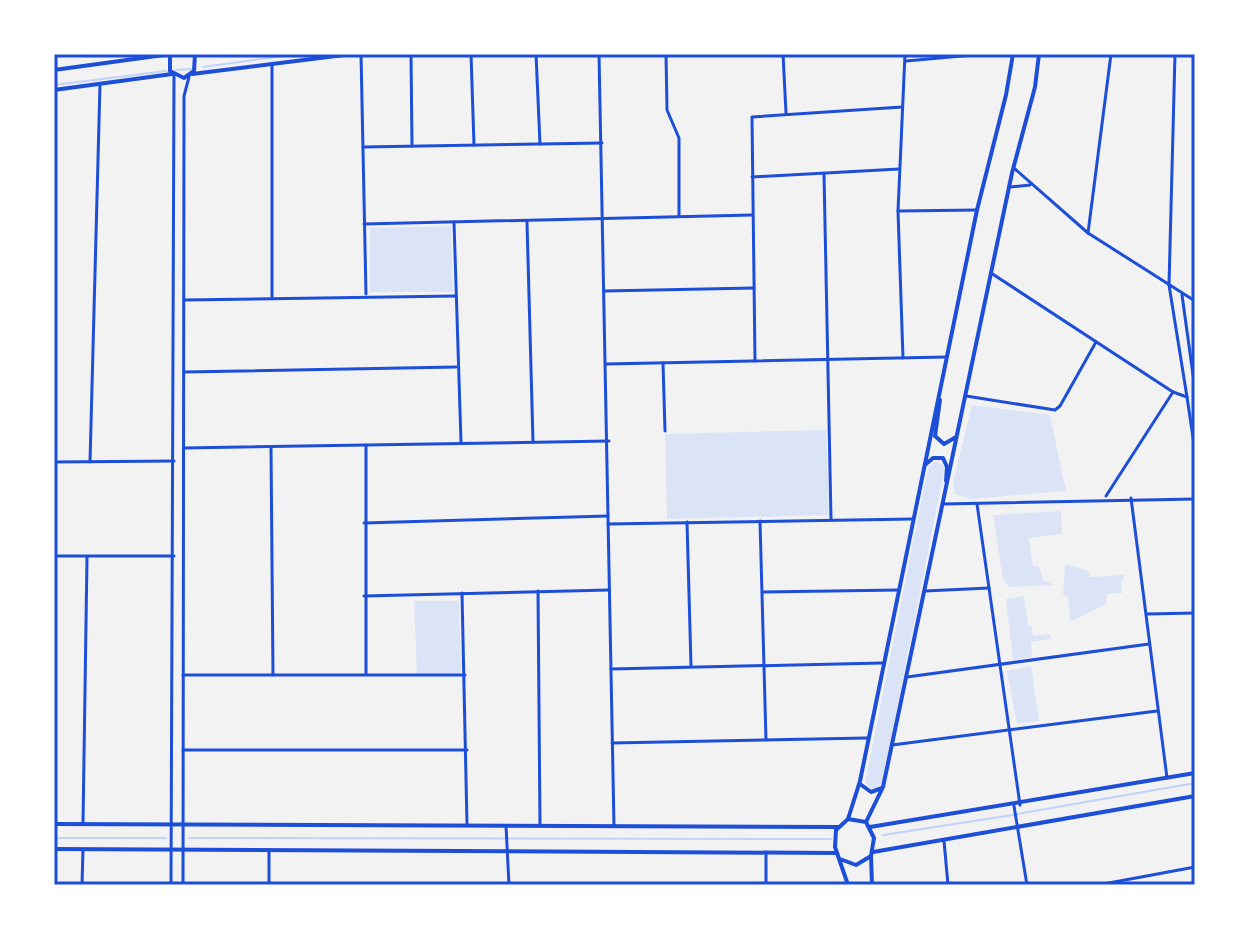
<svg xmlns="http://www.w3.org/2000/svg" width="1249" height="939" viewBox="0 0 1249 939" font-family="'Golos Text',sans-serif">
<rect width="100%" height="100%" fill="#f2f2f2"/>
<!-- green -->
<g fill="#dbe4f7">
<path d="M451 226 453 292H370V228Z"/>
<path d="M972 405 1050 415 1066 491 970 499 955 494 953 482Z"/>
<path d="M826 430 829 515 667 519 665 434Z"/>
<path d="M936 461 945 467 882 783 872 789 865 783 928 467Z"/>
<path d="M1061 511 1062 534 1029 538 1033 566 1039 567 1043 580 1054 585 1009 587 1003 579 993 515Z"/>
<path d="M1065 564 1088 571 1090 577 1125 575 1121 582 1122 593 1107 594 1106 604 1070 622 1068 596 1063 595Z"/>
<path d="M1024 596 1028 626H1032L1033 636 1050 634 1051 639 1031 642 1032 657 1013 660 1006 599Z"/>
<path d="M414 601H459L461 675 417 674Z"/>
<path d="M1031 666 1039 721 1017 724 1007 671Z"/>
</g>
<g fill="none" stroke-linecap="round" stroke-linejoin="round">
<!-- stream -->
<g stroke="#bfd3fe" stroke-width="2">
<path d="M203 67 299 54"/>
<path d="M176 70 192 69"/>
<path d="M54 85 166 71"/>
<path d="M1017 814 1195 783"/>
<path d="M883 835 1013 815"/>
<path d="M54 838H166"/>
<path d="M189 838 831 839"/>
</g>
<!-- minor -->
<g stroke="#1d4ed8" stroke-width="3">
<path d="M361 54 366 294"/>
<path d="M411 54 412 146"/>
<path d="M471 54 474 145"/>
<path d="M536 54 540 144"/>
<path d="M666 54 667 110 679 138V216"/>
<path d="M783 54 786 113"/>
<path d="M1175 54 1169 285 1187 397"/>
<path d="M906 61 984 54"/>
<path d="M272 65V297"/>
<path d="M363 147 602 143"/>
<path d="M1015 169 1088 233 1195 301"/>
<path d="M824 174 831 519"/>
<path d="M752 177 899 169"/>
<path d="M1010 187 1030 185"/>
<path d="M898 211 977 210"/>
<path d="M454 222 461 442"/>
<path d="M527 222 533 442"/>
<path d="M364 224 752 215"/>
<path d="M1088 233 1111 54"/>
<path d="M991 273 1173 392 1187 397 1195 451"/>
<path d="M604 291 754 288"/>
<path d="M1182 295 1195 389"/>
<path d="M184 300 455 296"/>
<path d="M903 358 898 211 905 54"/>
<path d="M755 361 752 117 902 107"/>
<path d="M663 363 665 431"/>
<path d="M606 364 946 357"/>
<path d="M184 372 456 367"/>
<path d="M966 396 1055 410 1060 406 1096 342"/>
<path d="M366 445V673"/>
<path d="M271 447 273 675"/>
<path d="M184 448 609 441"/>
<path d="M54 462 174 461"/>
<path d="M90 462 100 84"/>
<path d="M1106 496 1173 392"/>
<path d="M1131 498 1167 778"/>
<path d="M943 504 1195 499"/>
<path d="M977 504 1020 805"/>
<path d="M760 521 766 740"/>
<path d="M687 522 691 666"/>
<path d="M364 523 608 516"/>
<path d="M608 524 912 519"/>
<path d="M54 556H174"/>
<path d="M538 591 540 826"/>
<path d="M925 591 989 588"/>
<path d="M763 592 899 590"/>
<path d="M462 593 467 825"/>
<path d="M364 596 609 590"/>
<path d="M1147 614 1195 613"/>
<path d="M611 669 882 663"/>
<path d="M183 675H465"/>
<path d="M907 677 1149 644"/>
<path d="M612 743 867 738"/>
<path d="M892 745 1157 711"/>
<path d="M183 750H467"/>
<path d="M1014 806 1027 885"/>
<path d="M83 824 87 557"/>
<path d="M506 826 509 885"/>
<path d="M944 841 948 885"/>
<path d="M269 851V885"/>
<path d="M82 885 83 849"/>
<path d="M766 885V852"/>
<path d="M1098 885 1195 867"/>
</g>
<!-- tertiary -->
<g stroke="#1d4ed8" stroke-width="3">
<path d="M599 54 614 826"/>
<path d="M171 885 174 75"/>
<path d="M183 885 184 96 189 77"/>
</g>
<!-- secondary -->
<g stroke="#1d4ed8" stroke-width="4">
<path d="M170 56V71L184 78 194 71 195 54"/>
<path d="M54 70 171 54"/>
<path d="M192 74 352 54"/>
<path d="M54 90 172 74"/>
<path d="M940 400 935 436 944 444 956 437"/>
<path d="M926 464 933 458H943L947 467 946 481"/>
<path d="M860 784 871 792 882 788"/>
<path d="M848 819 860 781 977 210 1006 95 1013 54"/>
<path d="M866 822 883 787 1012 173 1035 87 1039 54"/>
<path d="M54 824 838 827"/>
<path d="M870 827 1195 773"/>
<path d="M54 849 837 853"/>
<path d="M873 852 1195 796"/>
<path d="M871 856 872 885"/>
<path d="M840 859 856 865 871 856 874 838 866 822 848 819 836 830 835 847 848 885"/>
</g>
</g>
<!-- border -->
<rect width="1249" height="939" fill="none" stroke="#ffffff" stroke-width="112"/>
<rect x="56" y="56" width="1137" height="827" fill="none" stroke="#1d4ed8" stroke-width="3"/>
</svg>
